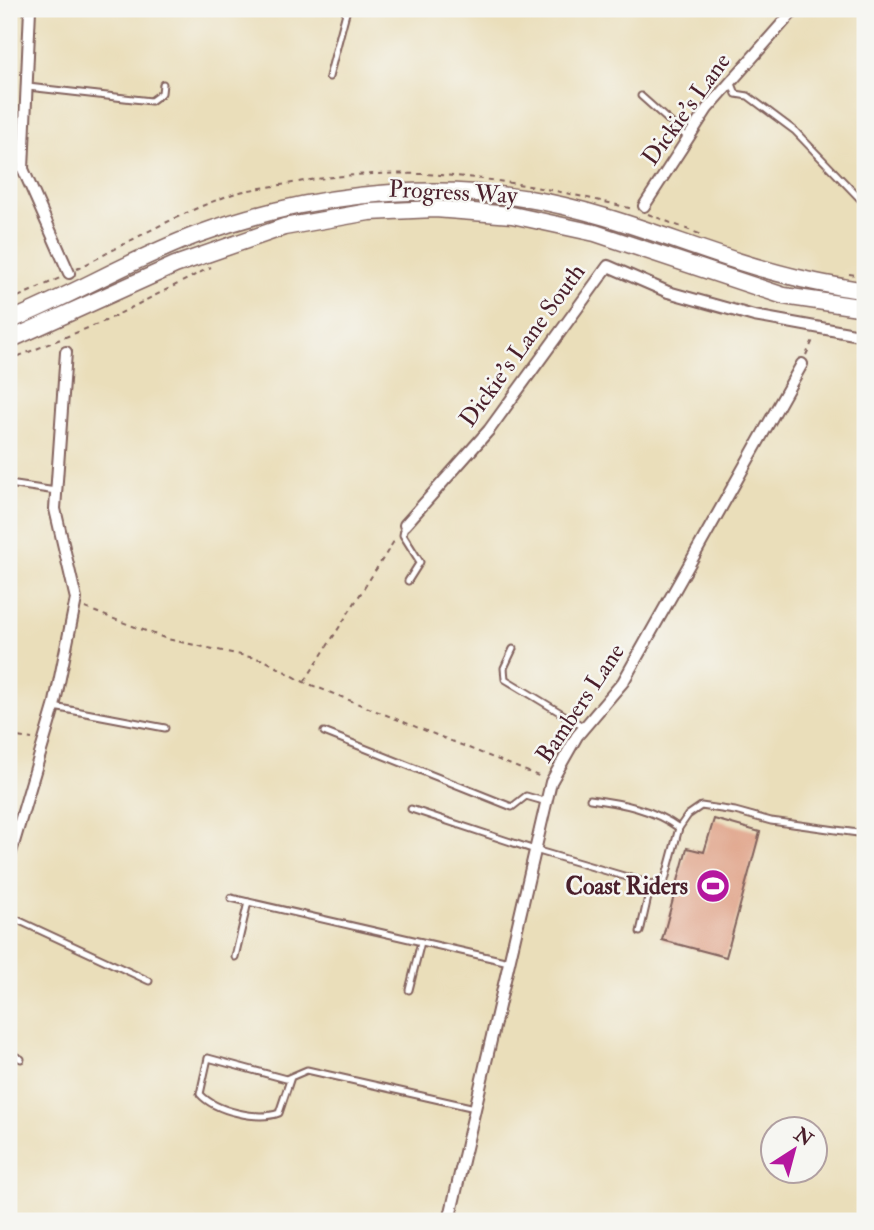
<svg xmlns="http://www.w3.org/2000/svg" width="874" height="1230" viewBox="0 0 874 1230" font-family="'IM FELL Double Pica',serif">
<rect width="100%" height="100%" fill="#f6f6f2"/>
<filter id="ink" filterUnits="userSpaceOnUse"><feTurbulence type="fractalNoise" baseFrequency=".0143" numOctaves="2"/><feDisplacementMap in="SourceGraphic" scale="14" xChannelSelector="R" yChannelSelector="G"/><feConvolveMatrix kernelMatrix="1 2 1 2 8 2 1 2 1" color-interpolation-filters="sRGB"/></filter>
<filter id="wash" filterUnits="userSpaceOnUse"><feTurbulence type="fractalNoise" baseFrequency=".00686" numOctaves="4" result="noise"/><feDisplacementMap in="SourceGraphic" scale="28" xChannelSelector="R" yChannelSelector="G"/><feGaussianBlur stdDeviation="1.57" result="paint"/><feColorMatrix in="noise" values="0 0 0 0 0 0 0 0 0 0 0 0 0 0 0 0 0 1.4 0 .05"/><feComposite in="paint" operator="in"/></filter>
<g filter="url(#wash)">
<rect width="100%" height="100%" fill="#eadeba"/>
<g id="blocks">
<!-- building -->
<path fill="#de9b7f" d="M714 819 760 832 726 957 662 940 687 848 704 852Z"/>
</g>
</g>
<g filter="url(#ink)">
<use href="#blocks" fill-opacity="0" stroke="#82625d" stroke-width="2"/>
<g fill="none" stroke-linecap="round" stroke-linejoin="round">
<!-- service casing -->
<g stroke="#82625d" stroke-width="9">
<g id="service">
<path d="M329 77 347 9"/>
<path d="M731 81 736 94 748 96 795 131 865 204"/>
<path d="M28 87 151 101 162 93 163 84"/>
<path d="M641 96 687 137"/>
<path d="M9 484 56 491"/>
<path d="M405 525 403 535 420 562 408 581"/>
<path d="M513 649 504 668 505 679 584 727"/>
<path d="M54 707 165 728"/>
<path d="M324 732 512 807 526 796 547 802"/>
<path d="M590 799C621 803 653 809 679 828"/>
<path d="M411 809 535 850 651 884 665 880 679 828 688 815 701 806 735 811 771 821 865 834"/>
<path d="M231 898 509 962"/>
<path d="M9 916 149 981"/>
<path d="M640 932 651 884"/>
<path d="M235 957 248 902"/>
<path d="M409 990 421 942"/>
<path d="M9 1053 21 1059"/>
<path d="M291 1077 279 1113C258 1121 215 1111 200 1094L208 1058 286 1079 307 1070 475 1108"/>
</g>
</g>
<!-- minor casing -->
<g stroke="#82625d" stroke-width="14">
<g id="minor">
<path d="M30 9 23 169 69 273"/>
<path d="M644 206 707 109 795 9"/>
<path d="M405 525 489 430 608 266 668 292 754 316 865 336"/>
<path d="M9 859 54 707 76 599 55 509 66 352"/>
<path d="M449 1221 551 782 577 736 623 682 802 364"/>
</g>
</g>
<!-- primary casing -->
<g stroke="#82625d" stroke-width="19">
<g id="primary">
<path d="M9 321C73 295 132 259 196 235 301 196 419 181 529 199 622 214 707 257 798 278 820 284 843 287 865 291"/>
<path d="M9 340 175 265 284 227 369 212 435 209 512 215 595 233 784 296 865 308"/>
</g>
</g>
<!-- path -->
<g stroke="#82625d" stroke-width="2" stroke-dasharray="5 5" stroke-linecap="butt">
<path d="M648 214 702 235"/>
<path d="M77 269C127 243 177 214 230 195 248 189 269 187 287 184 407 161 516 179 633 209"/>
<path d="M849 274 865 276"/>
<path d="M860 275 865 263"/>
<path d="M9 301 60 278"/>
<path d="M806 355 814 338"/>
<path d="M9 360 105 321 211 267"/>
<path d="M85 608 167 639 264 660 304 682 541 777"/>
<path d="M305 681 396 538"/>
<path d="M9 736 32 739"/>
</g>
<!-- service -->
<use href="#service" stroke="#fff" stroke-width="5"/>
<!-- minor -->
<use href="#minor" stroke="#fff" stroke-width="10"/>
<!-- primary -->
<use href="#primary" stroke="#fff" stroke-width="16"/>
</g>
</g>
<!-- icons -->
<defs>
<g id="stadium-disc" transform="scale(1.75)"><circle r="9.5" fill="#b5179e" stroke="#f6f6f2"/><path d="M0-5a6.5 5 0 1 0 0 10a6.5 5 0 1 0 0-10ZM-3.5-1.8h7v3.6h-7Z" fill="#fff"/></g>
</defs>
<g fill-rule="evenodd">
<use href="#stadium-disc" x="713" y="886"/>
</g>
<g text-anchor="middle" stroke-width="5" stroke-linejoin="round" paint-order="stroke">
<!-- street labels -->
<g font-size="24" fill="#4a1f2b" stroke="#f6f6f2">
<text transform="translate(686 109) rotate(-54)" y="8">Dickie's Lane</text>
<text transform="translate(453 192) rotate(3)" y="8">Progress Way</text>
<text transform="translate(522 345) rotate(-54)" y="8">Dickie's Lane South</text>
<text transform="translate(580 703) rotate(-56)" y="8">Bambers Lane</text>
</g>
<!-- poi labels -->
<g font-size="24" font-weight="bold" fill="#4a1f2b" stroke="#f6f6f2" text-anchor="end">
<text x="688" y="894">Coast Riders</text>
</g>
</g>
<!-- margin -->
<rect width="874" height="1230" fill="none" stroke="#f6f6f2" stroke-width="35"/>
<!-- north arrow -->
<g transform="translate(794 1150) rotate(36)"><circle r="33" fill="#f6f6f2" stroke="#b1a0a2" stroke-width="2"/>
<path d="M0-5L12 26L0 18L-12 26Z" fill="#b5179e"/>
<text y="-10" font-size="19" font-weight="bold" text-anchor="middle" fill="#4a1f2b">N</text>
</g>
</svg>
